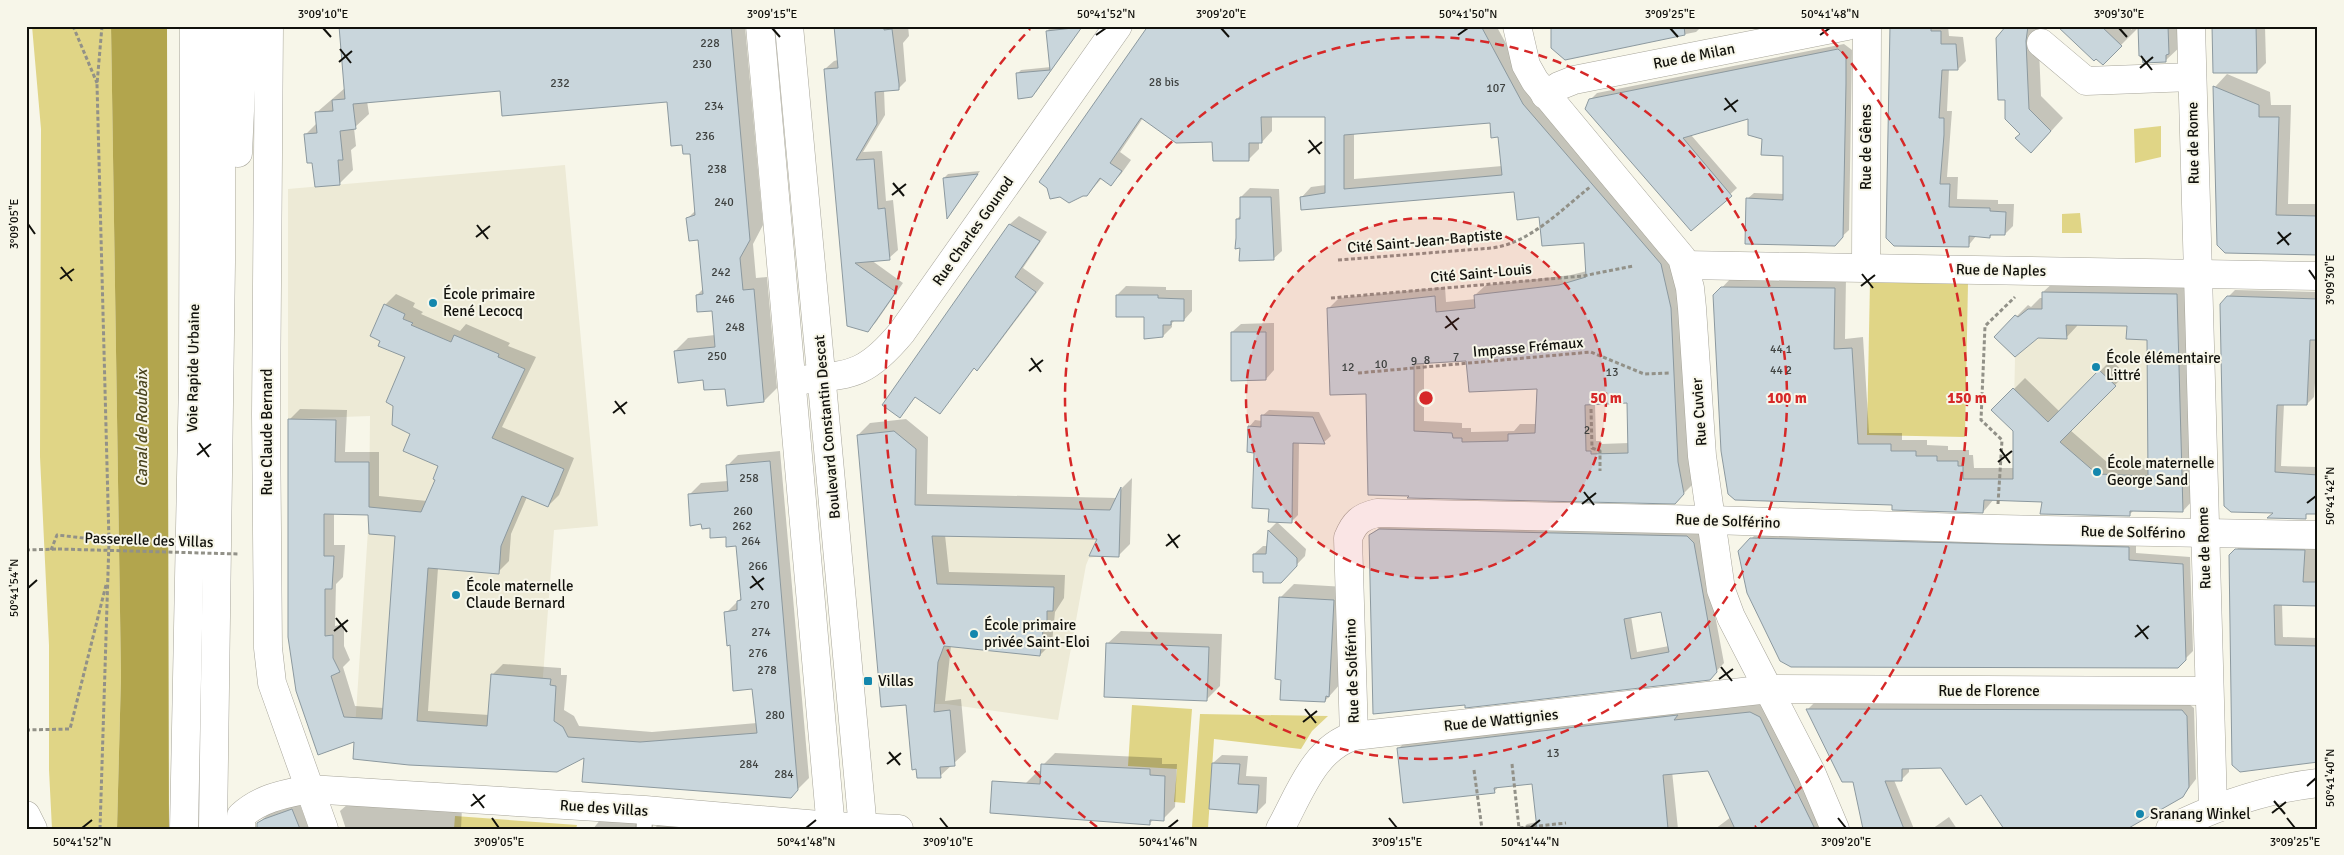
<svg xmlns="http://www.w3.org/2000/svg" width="2344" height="855" viewBox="0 0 2344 855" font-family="Signika,sans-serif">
<rect width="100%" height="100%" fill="#f7f6e9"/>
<!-- built -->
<g fill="#edead6">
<path d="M565 165 598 526 554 530 536 770 353 759 369 515 370 416 288 419V189Z"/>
<path d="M2045 292 2177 294 2183 512 2041 509 2042 502 2012 501 2015 358 1994 337 2015 315 2019 317 2028 309H2042Z"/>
<path d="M863 504 1120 510 1119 553 1089 558 1086 565 1058 720 946 704H933Z"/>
</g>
<!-- green -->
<g fill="#e0d586">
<path d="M32 26H111L121 676 117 829H52L49 770V645L40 457 41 129Z"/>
<path d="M2161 126V157L2135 163 2134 129Z"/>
<path d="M2080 213 2082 233H2062V214Z"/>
<path d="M1870 281 1968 283 1965 437 1867 435Z"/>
<path d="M1132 705 1192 709 1185 803 1174 802 1177 769 1128 766Z"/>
<path d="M1200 714 1328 716 1312 731 1301 749 1214 739 1208 828 1192 827Z"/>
<path d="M455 816 577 825 576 829H454Z"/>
</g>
<!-- water -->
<path fill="#b2a54d" d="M111 26H167L169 829H117L121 676Z"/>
<!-- shadow -->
<g fill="#0003" fill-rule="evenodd">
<path d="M340 26H745L763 225 753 244 756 278 767 277 777 388 764 401 704 379 675 351 688 338 715 335 713 310 697 295 703 289 699 239 688 218 696 210 691 152 683 144 668 100 501 90 367 101 369 114 354 128 356 146 351 150 353 170 339 184 314 162 306 134 317 123 316 113 345 88Z"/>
<path d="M836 26H908L909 36 903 43 906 81 898 89 884 90 885 115 863 152 882 151 886 201 893 200 898 250 889 258 871 260 903 283 876 322 868 330 848 325 825 69 834 61 838 60Z"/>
<path d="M1082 26 1036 92 1017 74 1021 70 1051 67 1047 31 1051 27Z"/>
<path d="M1149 26H1489V29H1498L1534 94 1671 253 1680 297 1688 451 1694 483 1675 502 1410 497 1367 393 1329 308 1339 298 1445 287 1446 302 1476 299 1475 295 1486 285 1571 275 1587 271 1585 241 1540 216 1515 191 1301 198 1311 187 1326 185V116H1272V131L1262 142H1259V149L1248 160 1214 141 1143 118 1120 152 1131 160 1121 174 1111 184 1102 178 1087 195ZM1491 121 1499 136 1502 166 1354 179V133ZM1467 359 1538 388 1537 424H1520L1514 431 1471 432V428H1462V423L1424 421V362ZM1628 402 1629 443 1601 444V441H1596L1595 403Z"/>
<path d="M1550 26H1702L1696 32 1565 58 1553 28Z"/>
<path d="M1710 26H1724L1710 29Z"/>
<path d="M1891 26H1948L1949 36 1963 37 1966 61 1958 69H1949L1947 111H1952L1947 177H1958L1957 199 1998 200V204H2014L2013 226 2005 234 1993 233 1990 237 1976 236 1968 246 1894 245Z"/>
<path d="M2008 26H2038L2041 96 2063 118 2044 139 2022 134Z"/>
<path d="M2059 26H2128L2132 30V26H2185L2182 45 2165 61 2139 27 2103 63Z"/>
<path d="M2213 26H2265L2266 63 2257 72H2214Z"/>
<path d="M1844 44 1852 50 1849 230 1834 244 1747 199 1754 193 1784 194 1785 154 1763 138 1749 117 1691 135 1737 188 1691 230 1590 100 1597 93Z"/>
<path d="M2227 74 2270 92 2271 105H2291L2288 204H2318V253L2219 244 2215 87Z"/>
<path d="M980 171 951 213 944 178 948 174Z"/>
<path d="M1250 188 1279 189 1282 251 1273 259 1241 247 1237 219 1241 215V197Z"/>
<path d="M1019 216 1047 232 1023 268 1044 283 986 360 977 369 975 367 939 413 916 396 900 416 884 405 1010 224Z"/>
<path d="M1733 276 1846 277 1845 339 1863 337 1869 433H1902V440H1927V445L1948 446V450H1969V455H1973L1974 468H2014V430L1993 410 2025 378 2060 412 2111 360 2126 374 2070 430 2108 463 2149 465 2148 339 2128 325 2077 324V326L2066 338 1996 337 2028 305 2031 307 2040 298H2043V292L2055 281 2188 284 2194 499 2183 511 2134 510 2129 515 2043 501 1994 499 1983 512 1893 504 1714 296Z"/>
<path d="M1126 286 1166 287V290H1192V311L1184 320H1175L1172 323V327L1163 336 1145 316 1117 295Z"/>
<path d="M2235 290 2318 292V341L2314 397 2307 404H2284L2281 466 2318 467V513L2276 512 2221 304Z"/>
<path d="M396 294 415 303 413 307 423 312 421 314 460 331 466 324 510 343 508 346 536 357 502 427 574 458 559 495 548 506 527 497 511 534 509 561 498 572 438 568 428 711 489 715 492 675 503 664 561 668V675H567L564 710 574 716 579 726 652 732 757 723 754 688 731 644 726 613 742 597 737 545 727 536 711 527 689 495 701 483 728 481 727 466 738 455 780 451 809 778 791 796 585 756 356 740 319 753 289 420 300 409 347 410 345 452H379V496L427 501 437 479 440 466 412 434 407 356 385 305ZM334 513H370L396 535 384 708 355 706 343 667 350 660 344 646V624L335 626 336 584 343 577 345 545H334Z"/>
<path d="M1274 323V370L1266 379 1232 332 1241 324Z"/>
<path d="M1269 410 1319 412 1331 436 1324 442H1299L1298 515 1292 521 1270 507 1249 427 1255 420 1262 421V416Z"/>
<path d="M906 419 928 437 927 494 1117 498 1122 488 1132 478 1130 544 1118 556 1099 538 945 535 949 572 1065 575 1064 598 1055 612 1052 643 1040 655 951 646 945 701 961 699 966 752 940 776 908 704 858 435 870 423Z"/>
<path d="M1277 522 1306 549 1305 556 1280 582 1264 571 1254 554 1263 546H1268L1269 530Z"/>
<path d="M1387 522 1695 529 1700 535 1724 663 1709 679 1466 706 1370 535ZM1662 610 1669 646 1637 652 1631 616Z"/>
<path d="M1759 531 2136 540V553L2190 557 2193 651 2178 666 1751 539Z"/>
<path d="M2245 541 2318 543V605L2282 604 2283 637 2318 638V761L2230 556Z"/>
<path d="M1294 584 1346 587 1342 682 1325 701 1281 597Z"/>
<path d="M1121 631 1222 634 1220 686 1207 699 1107 644Z"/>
<path d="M1815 702 2189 704 2194 708 2196 779 2183 796 2124 829H2001L2004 827 1982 793 1942 767H1909V772L1902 779 1894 780 1914 829H1864L1854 781 1808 709Z"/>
<path d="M1760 704 1768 708 1828 829H1715L1731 817 1709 770 1672 771 1678 829H1522L1527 824 1537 822 1534 783 1499 786 1494 792 1398 749 1407 740Z"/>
<path d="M1055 753 1162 758V764H1177L1175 807 1163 819H1154L1150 823 1026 783 1038 771H1042L1043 765Z"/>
<path d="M1222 755 1248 756 1246 776 1267 777 1266 803 1257 812 1213 763Z"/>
<path d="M299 802 309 829H258L259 823 266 816 279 808Z"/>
<path d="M348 804 462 808 461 829H346L340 811Z"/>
<path d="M1949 817 1957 829H1932Z"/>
<path d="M600 820 642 823 645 829H593Z"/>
<path d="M662 820 725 829H654Z"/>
</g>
<!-- building -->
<g fill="#c9d6dc" stroke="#8c999f" fill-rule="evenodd">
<path d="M339 26H731L750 240 740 258 743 290 754 289 764 402 727 406 725 389 704 390 703 380 678 383 674 351 715 347 712 311 697 312 696 295 703 294 698 240 689 241 686 218 695 215 690 154H683L682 145 671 146 667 102 502 116 500 91 353 104 356 129 340 131 343 160H338L340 185 315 187 312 163H307L304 134 317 133 315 112 333 111 332 100 345 99Z"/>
<path d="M834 26H884V30L892 29 899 84V90L875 92 877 124 856 160 874 159 878 209 885 208 890 260 855 263 896 292 868 332 847 326 824 69 838 68Z"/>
<path d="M1148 26H1481L1523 104 1661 264 1671 308 1678 462 1684 494 1675 504 1407 498 1409 496 1368 495 1366 394 1330 395 1327 308 1435 296 1436 312 1475 308 1474 295 1559 285 1586 277 1584 243 1542 246 1539 217 1517 220 1514 192 1301 210 1300 197 1325 193V117H1261L1262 143H1249V161H1213L1212 142 1176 143 1141 118 1110 163 1122 171 1111 186 1100 178 1087 196H1083L1069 203 1060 197 1050 199 1047 188 1039 182ZM1490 123 1491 138 1498 137 1502 175 1344 189V135ZM1466 361 1469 392 1537 389 1535 433 1508 434V441L1462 442V438H1453L1452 433 1414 431V364ZM1627 403 1628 453 1591 454V451H1586L1585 405Z"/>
<path d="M1551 26H1684L1685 35 1565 60 1551 48Z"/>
<path d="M1890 26H1931V31H1941V44H1956L1958 70H1942L1939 118H1944V135L1940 184H1950L1949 207 1990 208V211L2006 212 2005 235H1990V238L1969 236V247L1894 246 1886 238Z"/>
<path d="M2006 26H2028L2026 41 2029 109 2051 131 2031 153 2015 138 2020 134 2005 119V100H1998L1996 38Z"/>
<path d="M2057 26H2101L2122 46 2103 65 2096 59 2094 61Z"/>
<path d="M2138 26H2168L2169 54 2166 55V62L2143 63 2142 56H2139Z"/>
<path d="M2212 26H2256L2257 73H2213Z"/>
<path d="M1082 27 1032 97 1018 99 1016 73 1050 70 1046 31Z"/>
<path d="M1838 49 1846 56V84L1843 237 1835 246 1745 244 1746 198 1783 200V156L1761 155 1762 139 1748 135V119L1683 138 1732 196 1691 231 1585 109 1589 99Z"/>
<path d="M2213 86 2259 105V117H2279L2276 215 2318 216V255L2225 253 2217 245Z"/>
<path d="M978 174 947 219 943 178Z"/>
<path d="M1240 197H1271L1274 260 1239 261 1240 248 1235 249 1236 238V219H1240Z"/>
<path d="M1009 224 1040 241 1015 277 1036 292 977 371 974 368 940 414 915 397 900 418 882 405Z"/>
<path d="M1721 287 1835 288 1834 349 1852 348 1858 444H1891V451H1916V456H1937V461H1958V466H1963V479H2013V431L1991 410 2013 388 2048 422 2099 370 2116 386 2060 442 2097 474 2148 476 2147 340 2126 339 2127 326 2066 325 2067 339 2038 338 2015 357 1994 337 2015 315 2018 317 2028 309H2042V292L2177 294 2183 512 2130 511V516L2040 514 2042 502 1984 500 1983 513 1892 510V505L1735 500 1728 494 1721 451 1713 295Z"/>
<path d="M1116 295H1158V298L1184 299V321H1171V325H1163V337L1144 339V317H1116Z"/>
<path d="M2227 296 2318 299V340H2310L2307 405H2277L2276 429 2275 472 2318 475V514H2306V519L2267 518 2273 513 2231 512 2224 506 2220 304Z"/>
<path d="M384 304 405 314 403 319 413 323 411 325 451 342 454 335 499 354 498 357 525 369 492 438 564 469 548 507 522 496 501 546 499 574 428 568 417 721 487 726 491 674 551 679 550 685 556 686 554 721 563 727 568 737 640 742 757 733 752 689 733 691 730 645 727 646 724 612 737 610V601L741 600 736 546 726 547V537L710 538V528L702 529 701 524 690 526 688 494 728 491 726 465 770 461 798 790 791 798 582 782 584 758 557 772 409 765 353 759 354 742 318 755 296 691 288 637V419L336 420 335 462H369V507L421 512 435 480 433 479 438 466 403 451 410 434 392 425 393 406 386 402 405 357 378 346 380 341 370 336ZM324 514 368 515 369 534 395 536 382 719 344 717 331 676 340 672 333 658V635L325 636V589H332L334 556H324Z"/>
<path d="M1231 332H1266V380L1231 381Z"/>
<path d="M1261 415 1313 417 1325 444 1293 443 1292 523 1268 522 1269 509 1252 508 1254 453 1247 452 1248 426 1261 427Z"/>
<path d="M894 431 916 449 915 505 1110 510 1121 487 1119 557 1089 556 1097 539 932 536 937 584 1054 587 1053 611H1047V622H1044L1040 656 944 646 938 662 934 712 950 710 955 766 940 767 941 778H917L916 769 912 770 906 705 881 707 857 435Z"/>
<path d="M1379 529 1687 536 1694 543 1717 672 1710 680 1465 708V705L1373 714 1369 535ZM1661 612 1669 652 1631 659 1624 619Z"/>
<path d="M1268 530 1297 558V566L1281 583H1263V572H1253V554H1266Z"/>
<path d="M1750 538 2129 547V560L2183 564 2186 660 2178 668 1791 667 1780 661 1747 593 1738 551Z"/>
<path d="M2235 549 2305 550 2303 582H2318V606L2274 605 2275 645 2318 646V762L2240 772 2232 765 2229 555Z"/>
<path d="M1279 597 1334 600 1329 697 1326 696 1325 702 1280 700 1281 680 1275 679Z"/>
<path d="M1106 643 1209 647 1207 701 1104 697Z"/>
<path d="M1806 709 2182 710 2187 716 2189 787 2183 797 2127 829H2004L1981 795 1966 805 1941 768 1902 769V781H1885L1904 829H1863L1853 782H1842Z"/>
<path d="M1750 712 1760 717 1815 829H1735L1708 771 1663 775 1668 829H1537L1532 784 1494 788 1495 793 1403 803 1397 748 1678 715 1674 720Z"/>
<path d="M1212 763 1240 764 1238 784 1259 785 1257 813 1209 809Z"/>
<path d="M1041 764 1150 769V775L1165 776 1164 821 1150 820V825L990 813 992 781 1040 784Z"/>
<path d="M292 809 300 829H257V823L264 819Z"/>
</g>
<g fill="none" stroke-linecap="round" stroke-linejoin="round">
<!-- service casing -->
<g stroke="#a7a59a" stroke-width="17">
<path id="service" d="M644 829 645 810"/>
</g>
<!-- minor casing -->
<g stroke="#a7a59a" stroke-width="29">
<g id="minor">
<path d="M269 26 266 414 268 648 272 683 324 829"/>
<path d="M2191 26 2213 808"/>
<path d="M2041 43 2086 81 2192 77"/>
<path d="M1545 95 1559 86 1574 80 1847 26"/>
<path d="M1685 265 2318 276"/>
<path d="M1866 267 1867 26"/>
<path d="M792 381C849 374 863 379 902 332L1118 26"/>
<path d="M1354 736 1348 538C1354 523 1360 517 1377 513L1712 520 1997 529 2318 535"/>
<path d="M241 829V816C260 798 284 794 309 789L645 810 831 826 899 829"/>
<path d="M1280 829C1299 795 1314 748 1354 736L1769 689 2208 691"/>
</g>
</g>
<!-- tertiary casing -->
<g stroke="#a7a59a" stroke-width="29">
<g id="tertiary">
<path d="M760 26 831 829"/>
<path d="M789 26 863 829"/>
<path d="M1517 26 1526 65 1535 81 1682 258 1690 288 1692 308 1702 456 1721 590 1731 617 1811 772 1835 829"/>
<path d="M26 815 33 829"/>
</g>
</g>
<!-- secondary casing -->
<g stroke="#a7a59a" stroke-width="29">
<path id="secondary" d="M2170 829C2218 805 2265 789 2318 783"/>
</g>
<!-- trunk casing -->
<g stroke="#a7a59a" stroke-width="29">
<g id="trunk">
<path d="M238 153 244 26"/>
<path d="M184 829 193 378 194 26"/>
<path d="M213 829 221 262V26"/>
</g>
</g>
<!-- path -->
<g stroke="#929188" stroke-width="3" stroke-dasharray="4 2.5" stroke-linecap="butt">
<path d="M73 26 97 83"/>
<path d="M1338 260 1492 248C1530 243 1561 210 1590 187"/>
<path d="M1331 298 1583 276 1633 266"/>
<path d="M1358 373 1591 352 1644 374 1671 373"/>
<path d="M1591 409 1592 448 1600 451V471"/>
<path d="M1998 504 2002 440 1981 420 1985 326 2015 297"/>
<path d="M26 550 58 549"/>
<path d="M51 550 57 535 109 541"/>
<path d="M26 730 70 729 106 585"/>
<path d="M1512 764 1519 828 1566 823"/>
<path d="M1474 770 1482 829"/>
<path d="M100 829 109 541 97 84 102 26"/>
</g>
<!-- service -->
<use href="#service" stroke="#fff" stroke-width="15"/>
<!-- minor -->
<use href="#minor" stroke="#fff" stroke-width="28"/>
<!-- tertiary -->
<use href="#tertiary" stroke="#fff" stroke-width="28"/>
<!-- secondary -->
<use href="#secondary" stroke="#fff" stroke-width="28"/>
<!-- trunk -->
<use href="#trunk" stroke="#fff" stroke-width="28"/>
<!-- path-bridge -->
<path stroke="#929188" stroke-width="3" stroke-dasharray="4 2.5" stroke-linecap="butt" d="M58 549 239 554"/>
</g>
<!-- ticks -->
<path fill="none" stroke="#11110c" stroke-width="2" d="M323 28 331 37M772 28 780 37M1221 28 1229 37M1670 28 1678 37M2119 28 2127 37M1096 35 1106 28M1458 35 1468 28M1820 35 1830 28M340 49 351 63M2141 56 2152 70M339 62 352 51M2140 68 2153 57M1725 98 1736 112M1724 110 1738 100M1309 140 1320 154M1308 153 1322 142M893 183 904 196M892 195 906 184M28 224 35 234M477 225 488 239M2278 232 2289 245M476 237 490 226M2277 244 2291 233M61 267 72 281M2309 270 2316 280M1862 274 1873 288M60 279 74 269M1861 286 1875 275M1446 316 1457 330M1445 328 1459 318M1031 358 1041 372M1029 371 1043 360M615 401 625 414M613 413 627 402M199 443 209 457M2000 449 2010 463M197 455 211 444M1998 462 2012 451M1584 492 1594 505M2307 503 2316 496M1582 504 1596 493M1168 534 1178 548M1166 546 1180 535M752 576 763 590M28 588 37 580M750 588 764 578M336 618 347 632M2137 625 2148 639M334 631 348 620M2135 637 2149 626M1721 667 1732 681M1719 679 1733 669M1305 709 1316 723M1303 722 1317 711M889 752 900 765M887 764 901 753M2307 786 2316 778M473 794 484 808M2274 801 2285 814M471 806 485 795M2272 813 2286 802M492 818 499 828M940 818 948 828M1389 818 1397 828M1838 818 1846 828M2287 818 2295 828M82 828 92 820M806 828 816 820M1168 828 1178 820M1530 828 1540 820"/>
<!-- distance rings -->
<circle cx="1426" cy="398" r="180" fill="#d62828" fill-opacity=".12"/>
<g fill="none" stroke="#d62828" stroke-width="2.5" stroke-dasharray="9 6">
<circle cx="1426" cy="398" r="180"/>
<circle cx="1426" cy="398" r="361"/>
<path d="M1097 827A541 541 0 0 1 1030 29M1822 29A541 541 0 0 1 1755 827"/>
</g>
<!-- markers -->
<g fill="#1487ad" stroke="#f7f6e9" stroke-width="2">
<circle cx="433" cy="303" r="5"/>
<circle cx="2096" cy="367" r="5"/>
<circle cx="2097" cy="472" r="5"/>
<circle cx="456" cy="595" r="5"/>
<circle cx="974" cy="634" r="5"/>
<rect x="863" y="676" width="10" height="10" rx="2.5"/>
<circle cx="2140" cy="814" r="5"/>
</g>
<g text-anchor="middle" stroke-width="4" stroke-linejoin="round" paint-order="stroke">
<!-- number labels -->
<g font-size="12" fill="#3f4240">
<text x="710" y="47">228</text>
<text x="702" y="68">230</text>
<text x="1164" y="86">28 bis</text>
<text x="560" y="87">232</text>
<text x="1496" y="92">107</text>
<text x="714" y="110">234</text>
<text x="705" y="140">236</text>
<text x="717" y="173">238</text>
<text x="724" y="206">240</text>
<text x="721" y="276">242</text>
<text x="725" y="303">246</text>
<text x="735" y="331">248</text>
<text x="1781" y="353">44 1</text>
<text x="717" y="360">250</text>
<text x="1456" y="361">7</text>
<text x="1427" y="364">8</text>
<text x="1414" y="365">9</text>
<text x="1381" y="368">10</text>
<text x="1348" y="371">12</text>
<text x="1781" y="374">44 2</text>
<text x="1612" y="376">13</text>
<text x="1587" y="434">2</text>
<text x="749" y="482">258</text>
<text x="743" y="515">260</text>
<text x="742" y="530">262</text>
<text x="751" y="545">264</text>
<text x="758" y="570">266</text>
<text x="760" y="609">270</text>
<text x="761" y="636">274</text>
<text x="758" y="657">276</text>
<text x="767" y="674">278</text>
<text x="775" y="719">280</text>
<text x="1553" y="757">13</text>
<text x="749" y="768">284</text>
<text x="784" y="778">284</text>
</g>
<!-- street labels -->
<g font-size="15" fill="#11110c" stroke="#f7f6e9">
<text transform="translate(1694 56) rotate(-11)" y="5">Rue de Milan</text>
<text transform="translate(2193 143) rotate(-91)" y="5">Rue de Rome</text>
<text transform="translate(1866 147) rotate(-90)" y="5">Rue de Gênes</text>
<text transform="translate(973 231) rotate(-55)" y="5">Rue Charles Gounod</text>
<text transform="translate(1425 241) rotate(-5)" y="5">Cité Saint-Jean-Baptiste</text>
<text transform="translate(2001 270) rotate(1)" y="5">Rue de Naples</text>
<text transform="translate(1481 273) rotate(-5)" y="5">Cité Saint-Louis</text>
<text transform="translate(1528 347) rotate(-5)" y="5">Impasse Frémaux</text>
<text transform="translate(193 368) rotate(-89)" y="5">Voie Rapide Urbaine</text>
<text transform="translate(1699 412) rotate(-94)" y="5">Rue Cuvier</text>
<text transform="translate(827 427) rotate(-95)" y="5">Boulevard Constantin Descat</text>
<text transform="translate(267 432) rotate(-90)" y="5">Rue Claude Bernard</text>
<text transform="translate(1728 521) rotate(2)" y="5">Rue de Solférino</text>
<text transform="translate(2133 532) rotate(1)" y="5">Rue de Solférino</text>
<text transform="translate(149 540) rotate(2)" y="5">Passerelle des Villas</text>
<text transform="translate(2204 548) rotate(-92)" y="5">Rue de Rome</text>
<text transform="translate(1352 671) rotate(-92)" y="5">Rue de Solférino</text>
<text x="1989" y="696">Rue de Florence</text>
<text transform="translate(1501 720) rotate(-6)" y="5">Rue de Wattignies</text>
<text transform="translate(604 808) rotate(4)" y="5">Rue des Villas</text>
</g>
<!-- poi labels -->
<g font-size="15" fill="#11110c" stroke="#f7f6e9" text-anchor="start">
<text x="443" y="299">École primaire<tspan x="443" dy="17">René Lecocq</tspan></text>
<text x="2106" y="363">École élémentaire<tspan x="2106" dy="17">Littré</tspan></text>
<text x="2107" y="468">École maternelle<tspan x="2107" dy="17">George Sand</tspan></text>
<text x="466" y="591">École maternelle<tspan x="466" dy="17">Claude Bernard</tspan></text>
<text x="984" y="630">École primaire<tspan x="984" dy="17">privée Saint-Eloi</tspan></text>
<text x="878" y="686">Villas</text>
<text x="2150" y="819">Sranang Winkel</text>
</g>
<!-- water labels -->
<g font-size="16" font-style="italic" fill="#4b4520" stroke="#f7f6e9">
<text transform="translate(141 428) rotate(-90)" y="6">Canal de Roubaix</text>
</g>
</g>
<circle cx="1426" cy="398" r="8" fill="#d62828" stroke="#f7f6e9" stroke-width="2.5"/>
<g font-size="15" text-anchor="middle" font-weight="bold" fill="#d62828" stroke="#f7f6e9" stroke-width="4" stroke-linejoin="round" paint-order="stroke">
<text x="1606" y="403">50 m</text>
<text x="1787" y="403">100 m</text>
<text x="1967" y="403">150 m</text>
</g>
<!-- border -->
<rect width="2344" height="855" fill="none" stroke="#f7f6e9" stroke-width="55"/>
<rect x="28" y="28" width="2288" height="800" fill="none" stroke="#11110c" stroke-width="2"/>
<g font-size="12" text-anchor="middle" fill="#11110c">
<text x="323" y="18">3°09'10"E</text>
<text x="772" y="18">3°09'15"E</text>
<text x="1106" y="18">50°41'52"N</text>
<text x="1221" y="18">3°09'20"E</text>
<text x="1468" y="18">50°41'50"N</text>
<text x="1670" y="18">3°09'25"E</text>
<text x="1830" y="18">50°41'48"N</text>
<text x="2119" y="18">3°09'30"E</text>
<text transform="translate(14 224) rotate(-90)" y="4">3°09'05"E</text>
<text transform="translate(2330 280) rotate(-90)" y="4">3°09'30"E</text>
<text transform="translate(2330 496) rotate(-90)" y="4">50°41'42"N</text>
<text transform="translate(14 588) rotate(-90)" y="4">50°41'54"N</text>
<text transform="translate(2330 778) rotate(-90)" y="4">50°41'40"N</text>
<text x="82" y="846">50°41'52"N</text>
<text x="499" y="846">3°09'05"E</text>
<text x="806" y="846">50°41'48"N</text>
<text x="948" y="846">3°09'10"E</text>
<text x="1168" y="846">50°41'46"N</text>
<text x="1397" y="846">3°09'15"E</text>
<text x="1530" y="846">50°41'44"N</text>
<text x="1846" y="846">3°09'20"E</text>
<text x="2295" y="846">3°09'25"E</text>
</g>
</svg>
